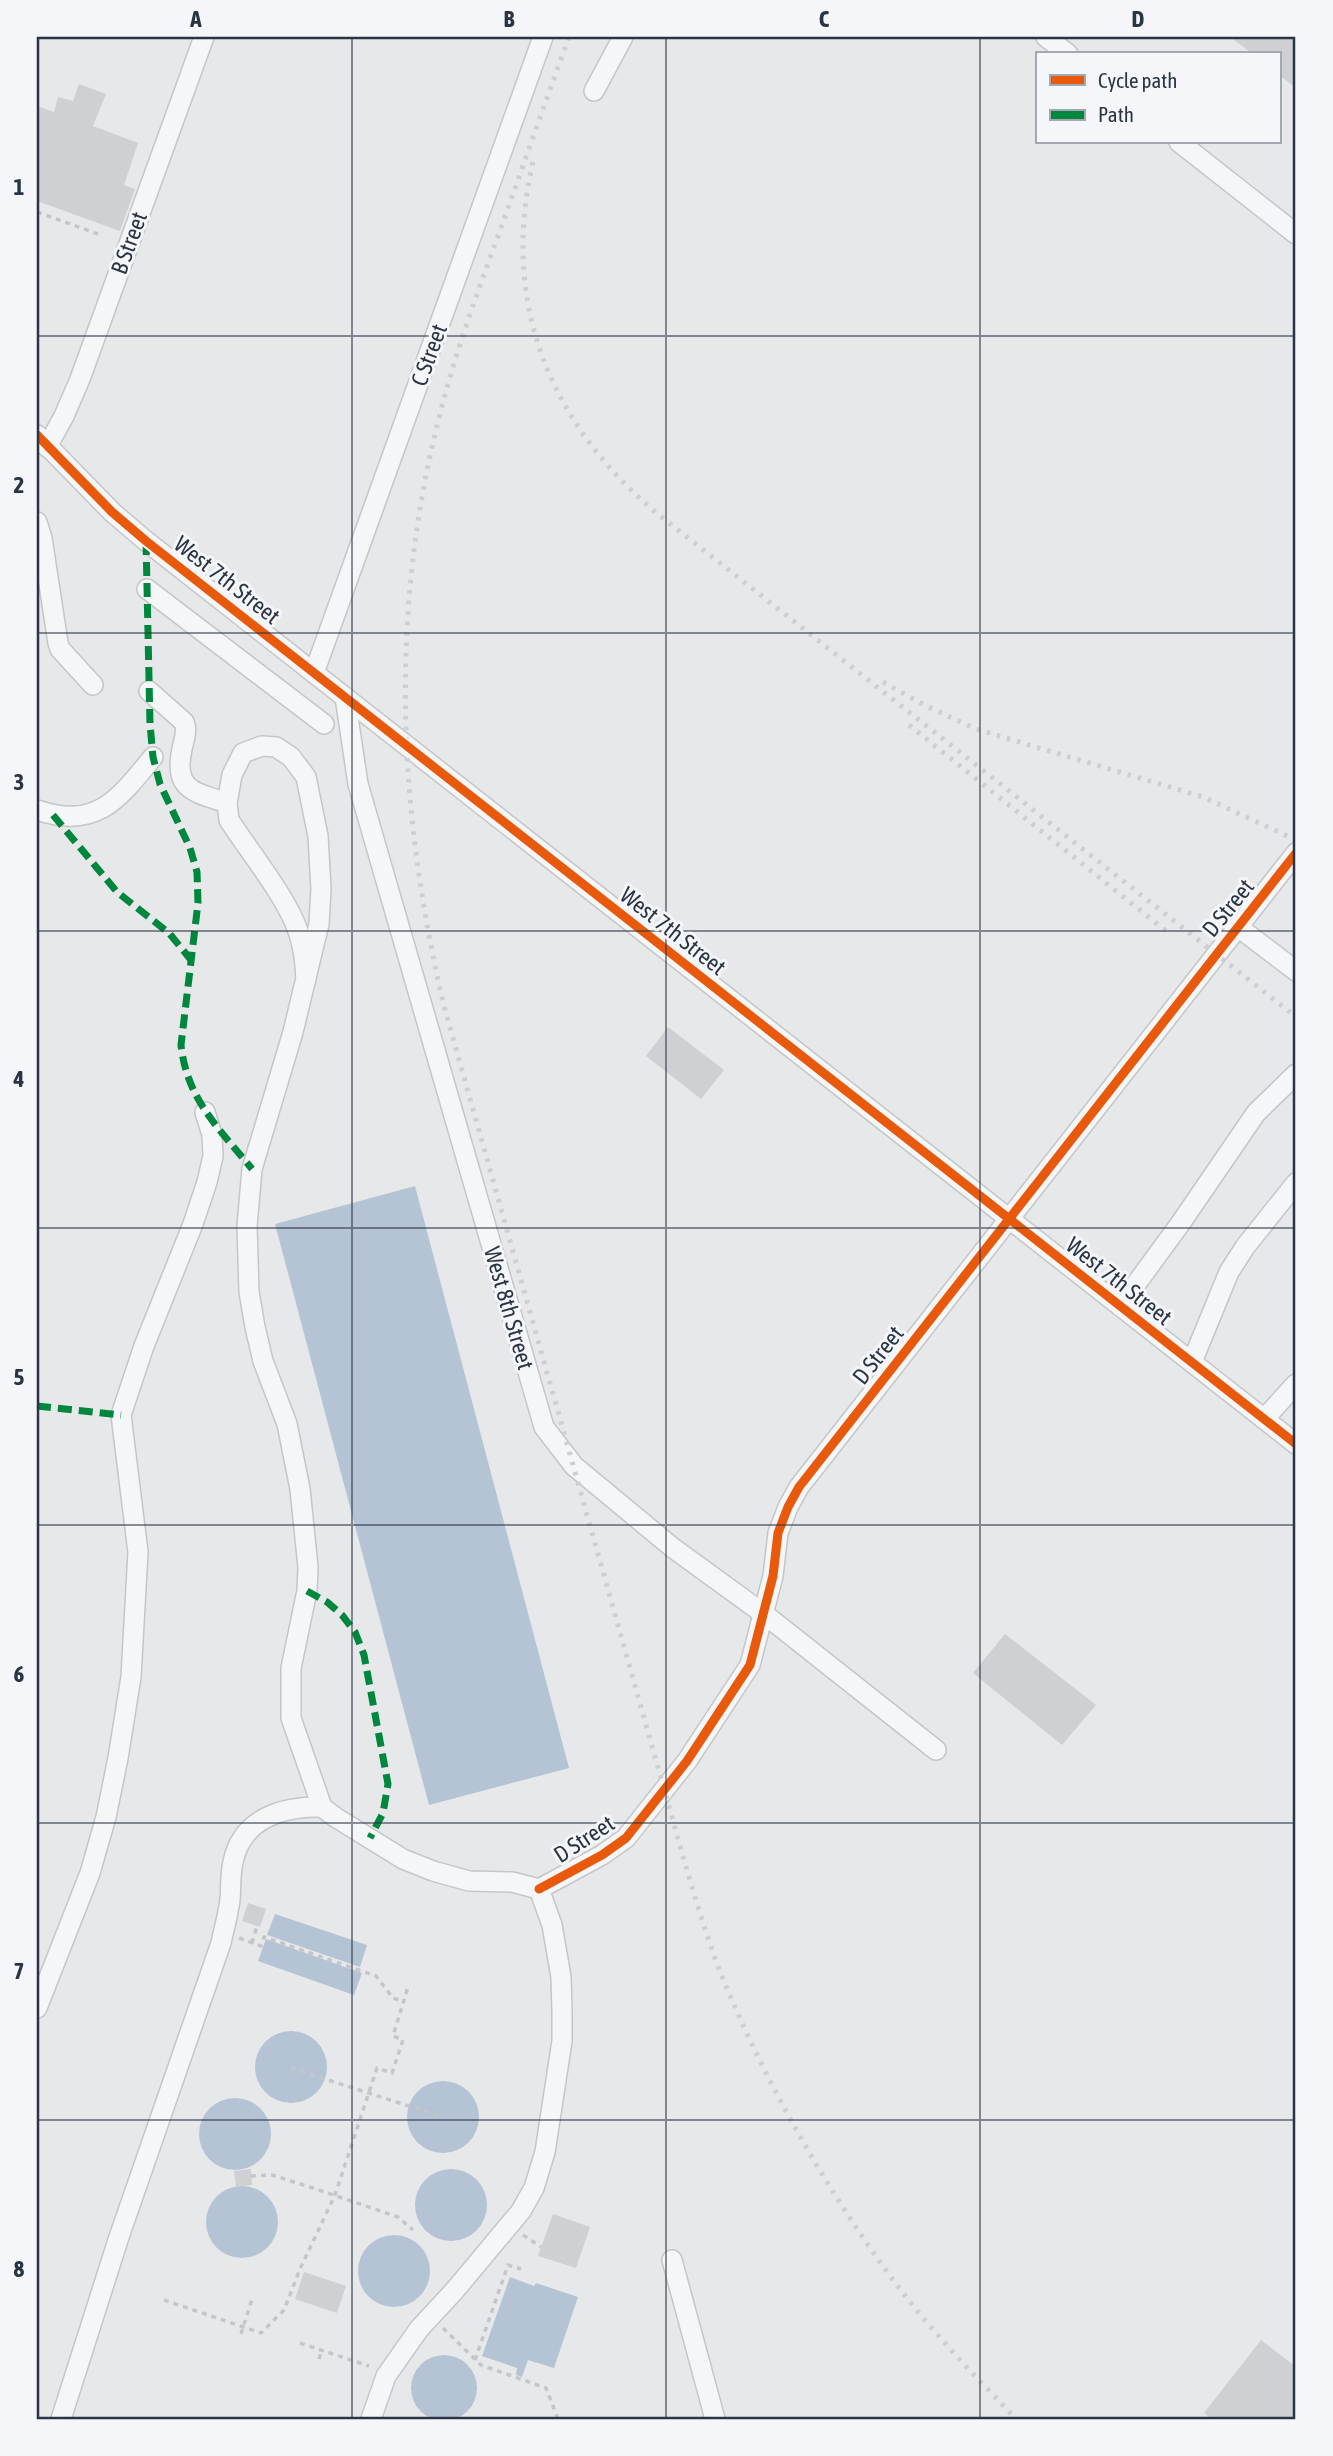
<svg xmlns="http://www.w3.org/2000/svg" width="1333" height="2456" viewBox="0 0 1333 2456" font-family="'Asap Condensed',sans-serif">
<rect width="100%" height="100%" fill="#e6e8ea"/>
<!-- water -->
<g fill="#b4c4d5">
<path d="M415 1186 569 1768 429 1805 275 1224Z"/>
<path d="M275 1914 367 1945 360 1967 267 1935Z"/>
<path d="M266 1939 362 1973 354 1995 258 1961Z"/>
<circle cx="291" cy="2067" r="36"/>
<circle cx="443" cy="2117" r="36"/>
<circle cx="235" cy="2134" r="36"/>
<circle cx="451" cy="2205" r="36"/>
<circle cx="242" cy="2222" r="36"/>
<circle cx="394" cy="2271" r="36"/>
<path d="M510 2277 534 2286 536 2283 578 2297 554 2368 528 2360 522 2377 516 2375 517 2368 482 2356Z"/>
<circle cx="444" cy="2388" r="33"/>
</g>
<!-- building -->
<g fill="#ced0d3">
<path d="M1230 37H1296V88L1279 75V54H1253Z"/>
<path d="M79 84 106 94 93 126 138 143 124 185 135 189 120 231 37 201V106L54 112 58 97 73 101Z"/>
<path d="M668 1027 724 1070 701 1099 646 1056Z"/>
<path d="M1005 1634 1096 1705 1062 1745 973 1673Z"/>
<path d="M248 1903 266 1909 260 1927 242 1921Z"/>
<path d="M251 2169 252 2185 236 2187 234 2171Z"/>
<path d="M553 2214 590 2227 576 2268 538 2256Z"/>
<path d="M304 2272 346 2286 337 2313 295 2299Z"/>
<path d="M1261 2340 1296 2367V2419H1212L1204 2413Z"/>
</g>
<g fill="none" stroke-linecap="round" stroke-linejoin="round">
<!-- minor casing -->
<g stroke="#c4c6c8" stroke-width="22">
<g id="minor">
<path d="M1046 37 1068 54"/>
<path d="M594 91 623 37"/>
<path d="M1179 142 1296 234"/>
<path d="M37 435 112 512 146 541 1296 1444"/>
<path d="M47 447 64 416 80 379 204 37"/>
<path d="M37 522 42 538 58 643 60 649 93 685"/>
<path d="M147 589 324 724"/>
<path d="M314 673 543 37"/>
<path d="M149 691 184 722C188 731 184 739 182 749 173 790 194 792 227 803"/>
<path d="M345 697 358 784 544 1427 574 1466 673 1548 764 1614 936 1750"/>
<path d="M37 810C96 830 118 800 153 757"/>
<path d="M1238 927 1296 971"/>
<path d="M306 980C305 963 304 948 298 931 287 898 249 851 229 820L227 803 232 775 243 753 262 746 276 747 291 757 306 777 318 836 321 889 319 924 293 1032 252 1169 247 1226 249 1292 255 1327 263 1361 287 1424 300 1489 308 1567 307 1591 291 1668V1718L322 1807 335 1817 403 1859 433 1871 469 1881 512 1882 539 1889 552 1925 561 1977 562 2012V2041L545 2152 534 2188 521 2211 455 2290 419 2329 386 2376 371 2419"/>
<path d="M1120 1306 1180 1224 1256 1113 1296 1074"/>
<path d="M1192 1362 1229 1272 1245 1247 1296 1183"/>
<path d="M1264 1419 1296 1384"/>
<path d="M539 1889 602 1855 626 1838 687 1761 750 1665 773 1576 778 1533 788 1507 799 1487 1296 853"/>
<path d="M37 2008 90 1873 106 1817 118 1758 131 1677 138 1552 121 1415 144 1346 193 1224 207 1182 213 1156 212 1135 205 1112"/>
<path d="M672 2260 715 2419"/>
<path d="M61 2419 119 2237 221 1943C224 1929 228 1915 230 1900 231 1888 230 1875 233 1862 242 1818 283 1806 322 1807"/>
</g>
</g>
<!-- path -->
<g stroke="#c5c6ca" stroke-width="3.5" stroke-dasharray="5 5" stroke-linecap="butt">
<path d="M37 212 98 234"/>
<path d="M239 1938 261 1946 264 1937 376 1976 393 1998 404 2002"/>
<path d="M252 1943 257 1926"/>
<path d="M291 2068 443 2117"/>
<path d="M251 2176 272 2175 310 2187 398 2217 413 2230"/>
<path d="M523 2235 541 2247"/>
<path d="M164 2300 261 2333 284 2310 300 2269 335 2195 377 2068 392 2073 403 2040 393 2036 408 1987"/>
<path d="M443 2328 481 2365 546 2388 558 2419"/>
<path d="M241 2334 253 2296"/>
<path d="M300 2343 369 2366"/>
<path d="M319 2359 322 2350"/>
<path d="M475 2360 508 2265 521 2269"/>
</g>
<!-- minor -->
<use href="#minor" stroke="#f5f6f7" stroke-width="19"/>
<!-- rail -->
<g stroke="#cecfd2" stroke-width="5" stroke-dasharray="3.5 7" stroke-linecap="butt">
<path d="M569 37C546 100 524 163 502 225 480 285 458 345 442 406 389 606 397 806 444 1006L684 1860C697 1904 710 1949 728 1991 772 2094 827 2190 893 2280 930 2330 974 2375 1016 2419"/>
<path d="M533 162C500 303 550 425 659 515L1296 1017"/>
<path d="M883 682 926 706 976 729 1203 797 1296 840"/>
<path d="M909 725 1171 935"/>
</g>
<!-- quiet -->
<g stroke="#00873e" stroke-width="7" stroke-dasharray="14 7" stroke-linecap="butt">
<path d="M146 541 150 724 153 757 160 784 190 848 197 872 198 903 181 1045C187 1100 219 1128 252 1169"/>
<path d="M53 815 117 892 169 933 191 960"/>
<path d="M37 1406 121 1415"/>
<path d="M307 1591 327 1602 342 1615 355 1632 364 1655 388 1784 383 1813 370 1838"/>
</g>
<!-- cycleway casing -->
<g stroke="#f4f6f9" stroke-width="13">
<g id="cycleway">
<path d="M37 435 112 512 146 541 1296 1444"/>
<path d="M539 1889 602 1855 626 1838 687 1761 750 1665 773 1576 778 1533 788 1507 799 1487 1296 853"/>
</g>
</g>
<!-- cycleway -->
<use href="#cycleway" stroke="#e8590c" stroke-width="9"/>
</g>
<!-- grid -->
<path fill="none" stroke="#2b3445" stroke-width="2" stroke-opacity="0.55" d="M352 37V2419M666 37V2419M980 37V2419M37 336H1296M37 633H1296M37 931H1296M37 1228H1296M37 1525H1296M37 1823H1296M37 2120H1296"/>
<g text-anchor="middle" stroke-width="6" stroke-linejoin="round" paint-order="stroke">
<!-- street labels -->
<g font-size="23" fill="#2b3445" stroke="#f4f6f9">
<text transform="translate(129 243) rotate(-70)" y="8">B Street</text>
<text transform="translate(429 355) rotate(-70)" y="8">C Street</text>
<text transform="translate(227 580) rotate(38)" y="8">West 7th Street</text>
<text transform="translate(1228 908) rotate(-51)" y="8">D Street</text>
<text transform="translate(673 931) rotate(38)" y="8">West 7th Street</text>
<text transform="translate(1119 1281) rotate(38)" y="8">West 7th Street</text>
<text transform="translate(509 1308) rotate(74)" y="8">West 8th Street</text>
<text transform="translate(878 1355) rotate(-52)" y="8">D Street</text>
<text transform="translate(584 1839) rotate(-33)" y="8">D Street</text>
</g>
</g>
<!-- border -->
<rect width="1333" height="2456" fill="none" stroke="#f4f6f9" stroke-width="77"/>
<!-- legend -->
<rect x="1036" y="52" width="245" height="91" fill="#f4f6f9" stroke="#a4a8b1" stroke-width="2"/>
<rect x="1050" y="75" width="35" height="10" fill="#e8590c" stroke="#a4a8b1" stroke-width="2"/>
<text x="1098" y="88" font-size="21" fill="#2b3445">Cycle path</text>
<rect x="1050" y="110" width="35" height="10" fill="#00873e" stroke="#a4a8b1" stroke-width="2"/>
<text x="1098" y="122" font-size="21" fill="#2b3445">Path</text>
<rect x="38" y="38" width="1256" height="2380" fill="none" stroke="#2b3445" stroke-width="2.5"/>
<g font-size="23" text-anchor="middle" font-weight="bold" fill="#2b3445">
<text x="196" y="27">A</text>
<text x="509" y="27">B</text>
<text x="824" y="27">C</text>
<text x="1138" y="27">D</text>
<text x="19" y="195">1</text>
<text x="19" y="493">2</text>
<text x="19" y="790">3</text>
<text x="19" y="1087">4</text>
<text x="19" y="1385">5</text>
<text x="19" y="1682">6</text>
<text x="19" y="1979">7</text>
<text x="19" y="2277">8</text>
</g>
</svg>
